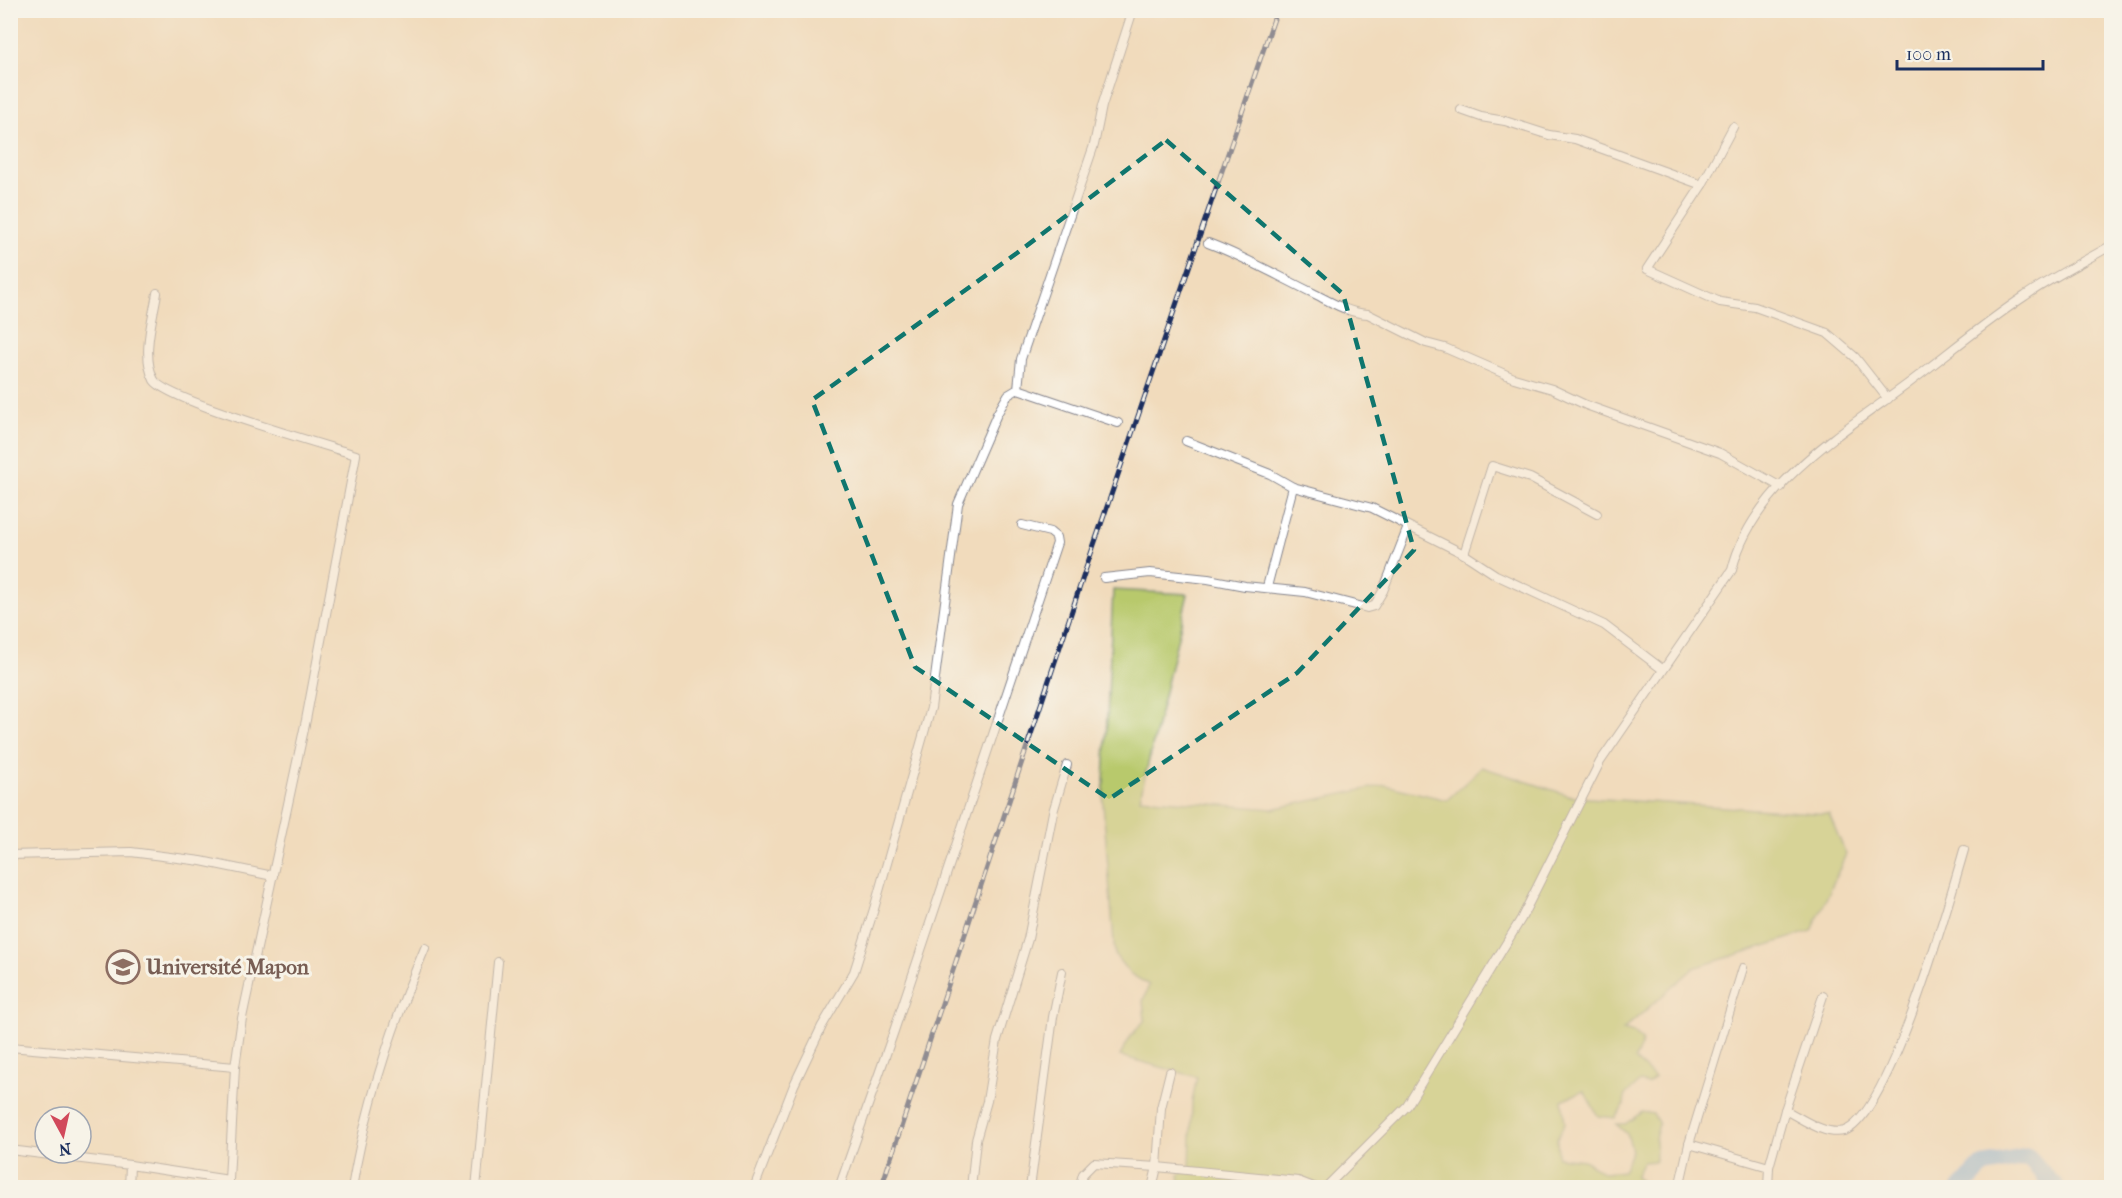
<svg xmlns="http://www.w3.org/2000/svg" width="2122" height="1198" viewBox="0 0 2122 1198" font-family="'IM FELL French Canon',serif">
<rect width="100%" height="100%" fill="#f7f3e8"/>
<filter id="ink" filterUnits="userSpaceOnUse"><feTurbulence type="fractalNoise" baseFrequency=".0167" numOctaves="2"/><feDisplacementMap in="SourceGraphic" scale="12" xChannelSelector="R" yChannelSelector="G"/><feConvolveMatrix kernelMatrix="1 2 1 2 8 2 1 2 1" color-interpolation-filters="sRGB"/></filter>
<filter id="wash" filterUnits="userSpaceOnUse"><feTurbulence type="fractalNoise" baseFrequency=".008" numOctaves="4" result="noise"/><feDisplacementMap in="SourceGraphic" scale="24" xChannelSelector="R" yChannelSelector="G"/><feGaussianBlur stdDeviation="1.35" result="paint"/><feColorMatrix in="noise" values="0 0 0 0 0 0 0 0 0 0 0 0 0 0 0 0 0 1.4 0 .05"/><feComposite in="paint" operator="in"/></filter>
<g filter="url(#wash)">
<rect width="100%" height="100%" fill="#f1dbbc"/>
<!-- green -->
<path fill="#b8c96c" stroke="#6a7c65" stroke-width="1.5" d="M1113 590 1188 594 1140 798 1272 809 1385 785 1447 800 1482 767 1574 797 1829 814 1846 854 1812 931 1694 968 1623 1030 1634 1033 1643 1041 1635 1060 1655 1078 1648 1084 1640 1082 1625 1095 1624 1106 1615 1118 1598 1116 1584 1091 1562 1100 1565 1123 1557 1138 1558 1157 1584 1160 1604 1173 1623 1171 1632 1150 1627 1134 1616 1124H1625L1642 1112 1653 1114 1659 1124 1655 1139 1656 1161 1643 1162 1635 1177 1648 1186 1668 1187H1181L1179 1175 1190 1166 1192 1101 1197 1077 1120 1056 1131 1036 1145 1020 1143 1001 1149 985 1129 973 1115 955 1103 804Z"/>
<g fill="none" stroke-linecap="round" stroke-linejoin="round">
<!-- river -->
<path stroke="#6da6dd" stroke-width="18" d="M1961 1188 1982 1166 2028 1157 2056 1188"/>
</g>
</g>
<g filter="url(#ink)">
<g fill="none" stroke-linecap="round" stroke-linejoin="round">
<!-- street casing -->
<g stroke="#86858d" stroke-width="10">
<g id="street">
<path d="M1461 110 1481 117 1505 121 1549 135 1575 139 1702 185"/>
<path d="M1733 127 1702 185 1647 269 1720 302 1755 307 1827 333 1855 357 1888 399"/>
<path d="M1208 243C1245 257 1278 276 1313 293 1331 302 1348 313 1368 314L1426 343 1445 348 1514 378 1552 389 1586 405 1720 453 1781 487"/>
<path d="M157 293C153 319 141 355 154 380 165 400 325 445 356 455L306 720 242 1018 235 1067 229 1180"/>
<path d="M1018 389 1021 359 1094 145 1102 106 1133 10"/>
<path d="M1186 441 1270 474 1293 487 1372 508 1464 554 1496 575 1604 625 1662 669"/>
<path d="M1464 554 1492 466 1530 478 1597 514"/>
<path d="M1104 578 1150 573 1208 579 1245 586 1305 592 1367 608 1374 606 1383 591 1408 527"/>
<path d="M1267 587 1293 487"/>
<path d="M10 855 131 852 201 861 273 876"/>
<path d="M10 1047 235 1067"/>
<path d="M1785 1110C1801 1118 1825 1136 1844 1131 1889 1117 1950 898 1964 850"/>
<path d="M1689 1144 1769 1167"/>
<path d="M10 1150 130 1165"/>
<path d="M129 1188 130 1165 229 1180V1188"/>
<path d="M352 1188C366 1105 392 1025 425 948"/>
<path d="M476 1188 498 962"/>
<path d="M754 1188 794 1085 822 1026 854 972 874 909 931 708 958 504 997 414 1008 395 1018 389 1118 423"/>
<path d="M839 1188 894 1031 1057 543 1056 537 1050 532 1022 525"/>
<path d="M971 1188 976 1140 987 1101 997 1040 1028 939 1053 812 1067 765"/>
<path d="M1030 1188 1053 1017 1062 972"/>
<path d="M1079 1188 1083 1174 1094 1163 1157 1167 1161 1108 1170 1072"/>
<path d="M1152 1188 1157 1167 1298 1181 1316 1188"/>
<path d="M1325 1188 1407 1106 1521 919 1600 762 1732 570C1752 487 1840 434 1905 386 1945 356 1984 323 2025 296 2052 277 2083 262 2112 245"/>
<path d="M1679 1188 1689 1144 1743 968"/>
<path d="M1768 1188 1769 1167 1785 1110 1823 996"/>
</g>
</g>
<!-- street -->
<use href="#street" stroke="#fff" stroke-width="8"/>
<!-- rail casing -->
<g stroke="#1b2f5e" stroke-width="5">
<path id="rail" d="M881 1188 1084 574 1277 10"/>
</g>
<!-- rail -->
<use href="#rail" stroke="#f7f3e8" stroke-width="3" stroke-dasharray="9" stroke-linecap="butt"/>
</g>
</g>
<!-- marked area -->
<path d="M0 0H2122V1198H0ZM1166 140 1343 294 1414 550 1297 673 1109 799 915 667 812 400 1017 253Z" fill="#f1dbbc" fill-opacity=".55" fill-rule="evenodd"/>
<path fill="none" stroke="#0f766e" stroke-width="4.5" stroke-dasharray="12 8" stroke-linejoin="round" d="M1166 140 1343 294 1414 550 1297 673 1109 799 915 667 812 400 1017 253Z"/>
<!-- icons -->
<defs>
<g id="university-ring" transform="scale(1.725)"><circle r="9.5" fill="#f7f3e8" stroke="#8d6e63" stroke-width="1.5"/><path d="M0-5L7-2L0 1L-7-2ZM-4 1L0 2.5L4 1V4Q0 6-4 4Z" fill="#8d6e63"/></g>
</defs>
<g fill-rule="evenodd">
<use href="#university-ring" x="123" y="967"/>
</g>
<g text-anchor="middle" stroke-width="6" stroke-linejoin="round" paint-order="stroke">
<!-- education labels -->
<g font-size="21" font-weight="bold" fill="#785e54" stroke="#f7f3e8" text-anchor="start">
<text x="146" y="974">Université Mapon</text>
</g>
</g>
<!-- margin -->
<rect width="2122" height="1198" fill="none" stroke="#f7f3e8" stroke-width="36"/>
<!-- north arrow -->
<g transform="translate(63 1135) rotate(172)"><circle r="28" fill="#f7f3e8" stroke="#9fa5b1" stroke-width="1.5"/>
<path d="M0-4.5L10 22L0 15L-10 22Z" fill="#d1495b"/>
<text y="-9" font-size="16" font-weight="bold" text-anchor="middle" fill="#1b2f5e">N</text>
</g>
<!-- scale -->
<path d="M1897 60v9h146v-9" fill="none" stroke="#1b2f5e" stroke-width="3"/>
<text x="1906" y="60" font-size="18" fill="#1b2f5e" stroke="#f7f3e8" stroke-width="4.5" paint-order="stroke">100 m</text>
</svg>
